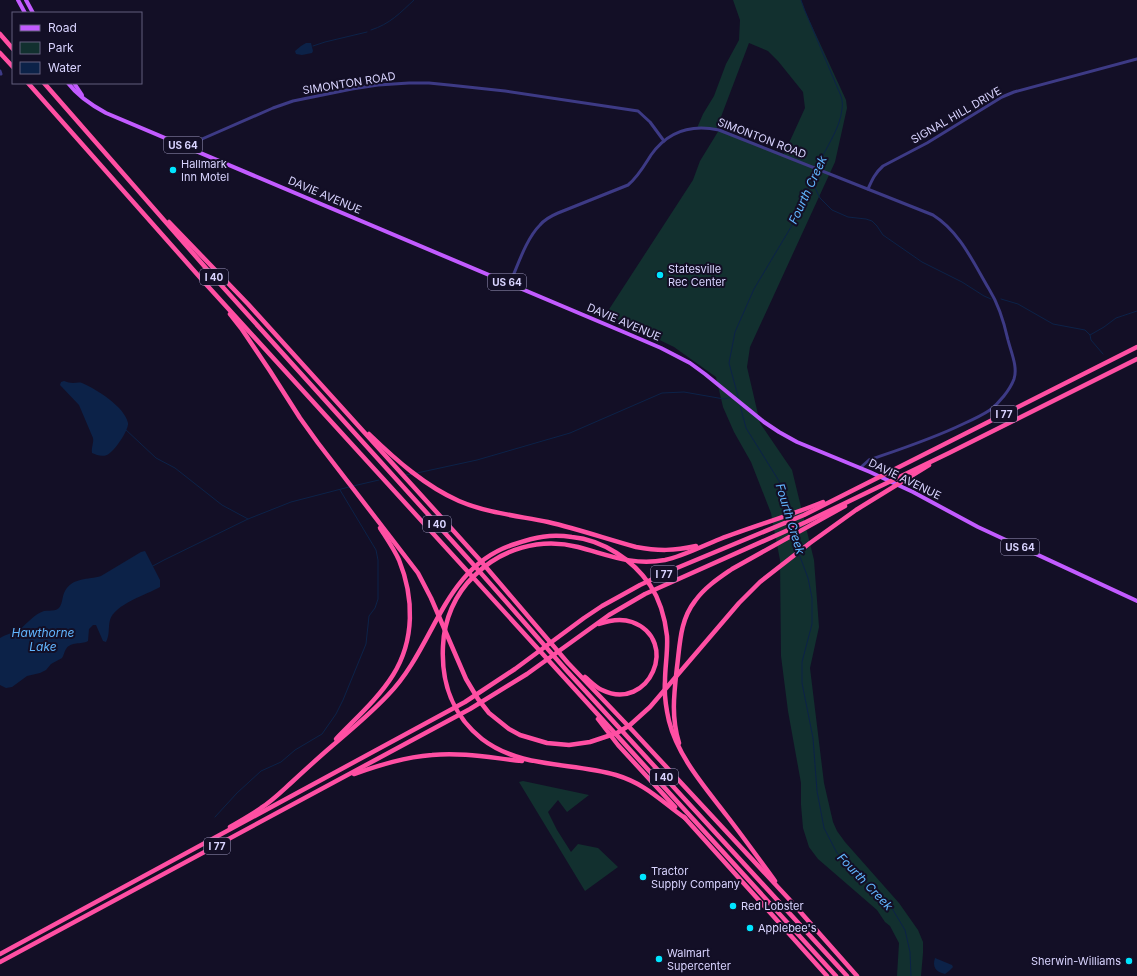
<svg xmlns="http://www.w3.org/2000/svg" width="1137" height="976" viewBox="0 0 1137 976" font-family="Inter,sans-serif">
<rect width="100%" height="100%" fill="#130f26"/>
<!-- green -->
<g fill="#12302f">
<path d="M733 0H801L805 11 846 100 847 108 835 162 750 347 747 367 760 423 792 470 814 560 819 627 810 668 824 783 833 822 837 831 845 842 899 903 918 930 923 942V953L921 976H897L899 943 890 926 885 922 877 910 818 859 809 847 803 828 801 805V783L788 711 781 656 780 560 771 513 751 462 734 432 723 407 716 377 674 347 606 314 693 180 700 161 719 130 784 154 805 108 803 92 778 61 768 51 749 43 716 130 697 128 703 114 714 96 726 64 739 40 740 20Z"/>
<path d="M523 781 589 795 567 812 558 800 548 812 557 830 571 852 578 844 598 848 618 867 585 891 519 782Z"/>
</g>
<!-- water -->
<g fill="#0c2248">
<path d="M306 43H311L313 51 312 53 302 55 296 54 295 51 301 46Z"/>
<path d="M64 381C67 382 70 383 73 383 76 383 79 382 82 383 96 389 125 407 128 423 129 430 114 452 107 455 101 457 97 455 92 453 91 447 94 443 93 438L79 405 60 385 61 382Z"/>
<path d="M145 551 160 580V587C146 595 115 604 110 620 108 627 110 635 106 642L103 641 96 625H93L89 629 88 641C81 645 71 641 66 649 64 652 64 655 62 658L51 664 46 670 40 673 27 676 12 687 6 688 0 685V638C6 634 14 633 20 629 28 623 34 614 44 611 49 610 55 612 59 608 63 603 62 596 65 591 73 577 88 580 101 576L141 552Z"/>
<path d="M935 958 952 965 953 967 949 971 945 974C936 972 932 967 935 958Z"/>
</g>
<g fill="none" stroke-linecap="round" stroke-linejoin="round">
<!-- stream -->
<g stroke="#0c2248" stroke-width="1">
<path d="M801 0 805 11 841 96C842 100 843 104 842 109 840 130 825 148 817 168"/>
<path d="M371 30C390 24 400 13 414 0"/>
<path d="M313 46 325 42 367 32"/>
<path d="M812 182 820 198 832 210 848 217 866 219 872 221 877 226 883 235 922 262 962 282 984 296 991 299"/>
<path d="M1001 299 1018 304 1053 324 1085 330 1090 335 1104 327 1116 318 1137 311"/>
<path d="M1090 335 1091 340 1103 354"/>
<path d="M739 400 729 363 735 332 754 289 791 227 816 171"/>
<path d="M740 405 746 428 779 481 790 512"/>
<path d="M125 429 156 458 175 468 222 505 248 519"/>
<path d="M417 473 477 460 570 433 662 393 684 392 724 399 732 397"/>
<path d="M405 475 412 474"/>
<path d="M353 486 379 480"/>
<path d="M795 536 798 549"/>
<path d="M799 554 808 578 812 598V624L802 662V683L813 738 817 791 824 828 837 853 883 898 893 910 905 930 910 952 911 976"/>
<path d="M151 567 164 560 248 519 291 502 349 487"/>
<path d="M215 817 237 793 261 771 281 762 295 750 322 734 336 714 343 700 366 644 369 616 375 608 378 599V560L376 550 340 490"/>
</g>
<!-- tertiary -->
<g stroke="#3d3a85" stroke-width="3">
<path d="M0 71 1 74H0"/>
<path d="M186 146 273 108 293 101 352 89 378 85 409 83H429L449 85 505 91 638 111 650 122 664 141"/>
<path d="M868 189C872 180 875 173 883 166L927 143 1002 97 1014 92 1137 59"/>
<path d="M510 283C518 265 526 239 540 225 545 219 551 216 558 213L628 185C638 177 644 166 651 155 668 131 691 124 719 130L933 215C960 232 973 262 989 289 999 305 1004 322 1008 340 1011 352 1018 367 1014 379 1010 390 999 403 990 410 981 416 972 420 963 424 932 439 901 449 869 460L860 468"/>
</g>
<!-- primary -->
<g stroke="#c25bff" stroke-width="4">
<path d="M18 0 25 13"/>
<path d="M26 0 33 13"/>
<path d="M68 83C77 95 93 106 106 113L626 333 661 348 690 363 705 374 764 422 779 432 797 442 870 472 913 492 978 527 1137 601"/>
<path d="M74 83 82 95"/>
</g>
<!-- motorway -->
<g stroke="#ff4fa3" stroke-width="4.5">
<path d="M0 34 13 49"/>
<path d="M0 53 13 67"/>
<path d="M28 83 204 282 836 976"/>
<path d="M44 83 212 275 472 563 567 671 847 976"/>
<path d="M169 222 248 304 479 559 568 663 633 731 788 898 857 976"/>
<path d="M230 314 241 328 270 371 300 418 318 443 418 573 431 598 466 679 478 699 489 713 509 729 520 735 547 743 569 745 590 742 617 733 630 725 650 707 739 603 760 582 810 543 856 510 929 465"/>
<path d="M369 434C396 460 425 486 459 501 487 513 519 516 548 522 578 529 607 539 636 547 658 551 674 551 696 546"/>
<path d="M585 677C590 681 595 687 602 690 649 713 681 640 632 622 621 618 610 620 599 624"/>
<path d="M598 719 618 745 675 807"/>
<path d="M336 739C355 719 378 699 393 675 415 640 414 597 399 560 394 549 387 539 380 528"/>
<path d="M679 743C671 717 674 694 677 667 680 644 680 620 695 601 705 587 719 578 732 569L845 506"/>
<path d="M354 774C380 765 405 757 432 755 462 752 492 758 522 761"/>
<path d="M684 817 827 976"/>
<path d="M685 818C661 801 646 784 616 775 572 762 521 769 482 739 453 716 441 683 443 646 444 620 455 594 474 576 501 549 540 537 578 547 609 555 632 566 665 560 684 556 702 546 720 539 754 526 789 516 823 502"/>
<path d="M230 827C240 821 251 815 261 808 272 801 282 791 292 782 305 770 318 758 332 746 351 730 371 713 388 695 436 646 442 567 515 544 536 537 550 534 572 537 603 540 633 560 650 585 660 600 665 618 667 636 668 651 665 666 665 681 664 694 666 708 669 721 678 757 705 787 727 816 744 838 759 859 775 881"/>
<path d="M0 954 465 702 515 669 584 618 602 606 622 595 640 585 672 570 804 515 1137 347"/>
<path d="M0 962 470 709 527 674 609 615 645 594 806 522 949 453 1137 359"/>
</g>
</g>
<!-- markers -->
<g fill="#00e5ff" stroke="#130f26" stroke-width="1.5">
<circle cx="173" cy="170" r="4"/>
<circle cx="660" cy="275" r="4"/>
<circle cx="643" cy="877" r="4"/>
<circle cx="733" cy="906" r="4"/>
<circle cx="750" cy="928" r="4"/>
<circle cx="659" cy="959" r="4"/>
<circle cx="1129" cy="961" r="4"/>
</g>
<g text-anchor="middle" stroke-width="4" stroke-linejoin="round" paint-order="stroke">
<!-- shield labels -->
<g fill="#130f26" stroke="#9e99be" stroke-width="1">
<rect x="164" y="137" width="38" height="16" rx="3"/>
<rect x="200" y="269" width="28" height="16" rx="3"/>
<rect x="488" y="274" width="38" height="16" rx="3"/>
<rect x="991" y="406" width="26" height="16" rx="3"/>
<rect x="423" y="516" width="28" height="16" rx="3"/>
<rect x="1001" y="539" width="38" height="16" rx="3"/>
<rect x="651" y="566" width="26" height="16" rx="3"/>
<rect x="650" y="769" width="28" height="16" rx="3"/>
<rect x="204" y="838" width="26" height="16" rx="3"/>
</g>
<g font-size="10" font-weight="bold" fill="#d9d4ff">
<text x="183" y="149">US 64</text>
<text x="214" y="281">I 40</text>
<text x="507" y="286">US 64</text>
<text x="1004" y="418">I 77</text>
<text x="437" y="528">I 40</text>
<text x="1020" y="551">US 64</text>
<text x="664" y="578">I 77</text>
<text x="664" y="781">I 40</text>
<text x="217" y="850">I 77</text>
</g>
<!-- street labels -->
<g font-size="11" fill="#d9d4ff" stroke="#130f26">
<text transform="translate(349 83) rotate(-9)" y="4">SIMONTON ROAD</text>
<text transform="translate(956 115) rotate(-30)" y="4">SIGNAL HILL DRIVE</text>
<text transform="translate(762 138) rotate(21)" y="4">SIMONTON ROAD</text>
<text transform="translate(325 195) rotate(23)" y="4">DAVIE AVENUE</text>
<text transform="translate(624 322) rotate(23)" y="4">DAVIE AVENUE</text>
<text transform="translate(905 479) rotate(26)" y="4">DAVIE AVENUE</text>
</g>
<!-- poi labels -->
<g font-size="11" fill="#d9d4ff" stroke="#130f26" text-anchor="start">
<text x="181" y="168">Hallmark<tspan x="181" dy="13">Inn Motel</tspan></text>
<text x="668" y="273">Statesville<tspan x="668" dy="13">Rec Center</tspan></text>
<text x="651" y="875">Tractor<tspan x="651" dy="13">Supply Company</tspan></text>
<text x="741" y="910">Red Lobster</text>
<text x="758" y="932">Applebee's</text>
<text x="667" y="957">Walmart<tspan x="667" dy="13">Supercenter</tspan></text>
<text x="1121" y="965" text-anchor="end">Sherwin-Williams</text>
</g>
<!-- water labels -->
<g font-size="12" font-style="italic" fill="#62b6ff" stroke="#130f26">
<text transform="translate(808 190) rotate(-65)" y="4">Fourth Creek</text>
<text transform="translate(790 519) rotate(73)" y="4">Fourth Creek</text>
<text x="43" y="637">Hawthorne<tspan x="43" dy="14">Lake</tspan></text>
<text transform="translate(865 882) rotate(46)" y="4">Fourth Creek</text>
</g>
</g>
<!-- legend -->
<rect x="12" y="12" width="130" height="72" fill="#130f26" stroke="#625e7d"/>
<rect x="20" y="25" width="20" height="6" fill="#c25bff" stroke="#625e7d"/>
<text x="48" y="32" font-size="12" fill="#d9d4ff">Road</text>
<rect x="20" y="42" width="20" height="12" fill="#12302f" stroke="#625e7d"/>
<text x="48" y="52" font-size="12" fill="#d9d4ff">Park</text>
<rect x="20" y="62" width="20" height="12" fill="#0c2248" stroke="#625e7d"/>
<text x="48" y="72" font-size="12" fill="#d9d4ff">Water</text>
</svg>
